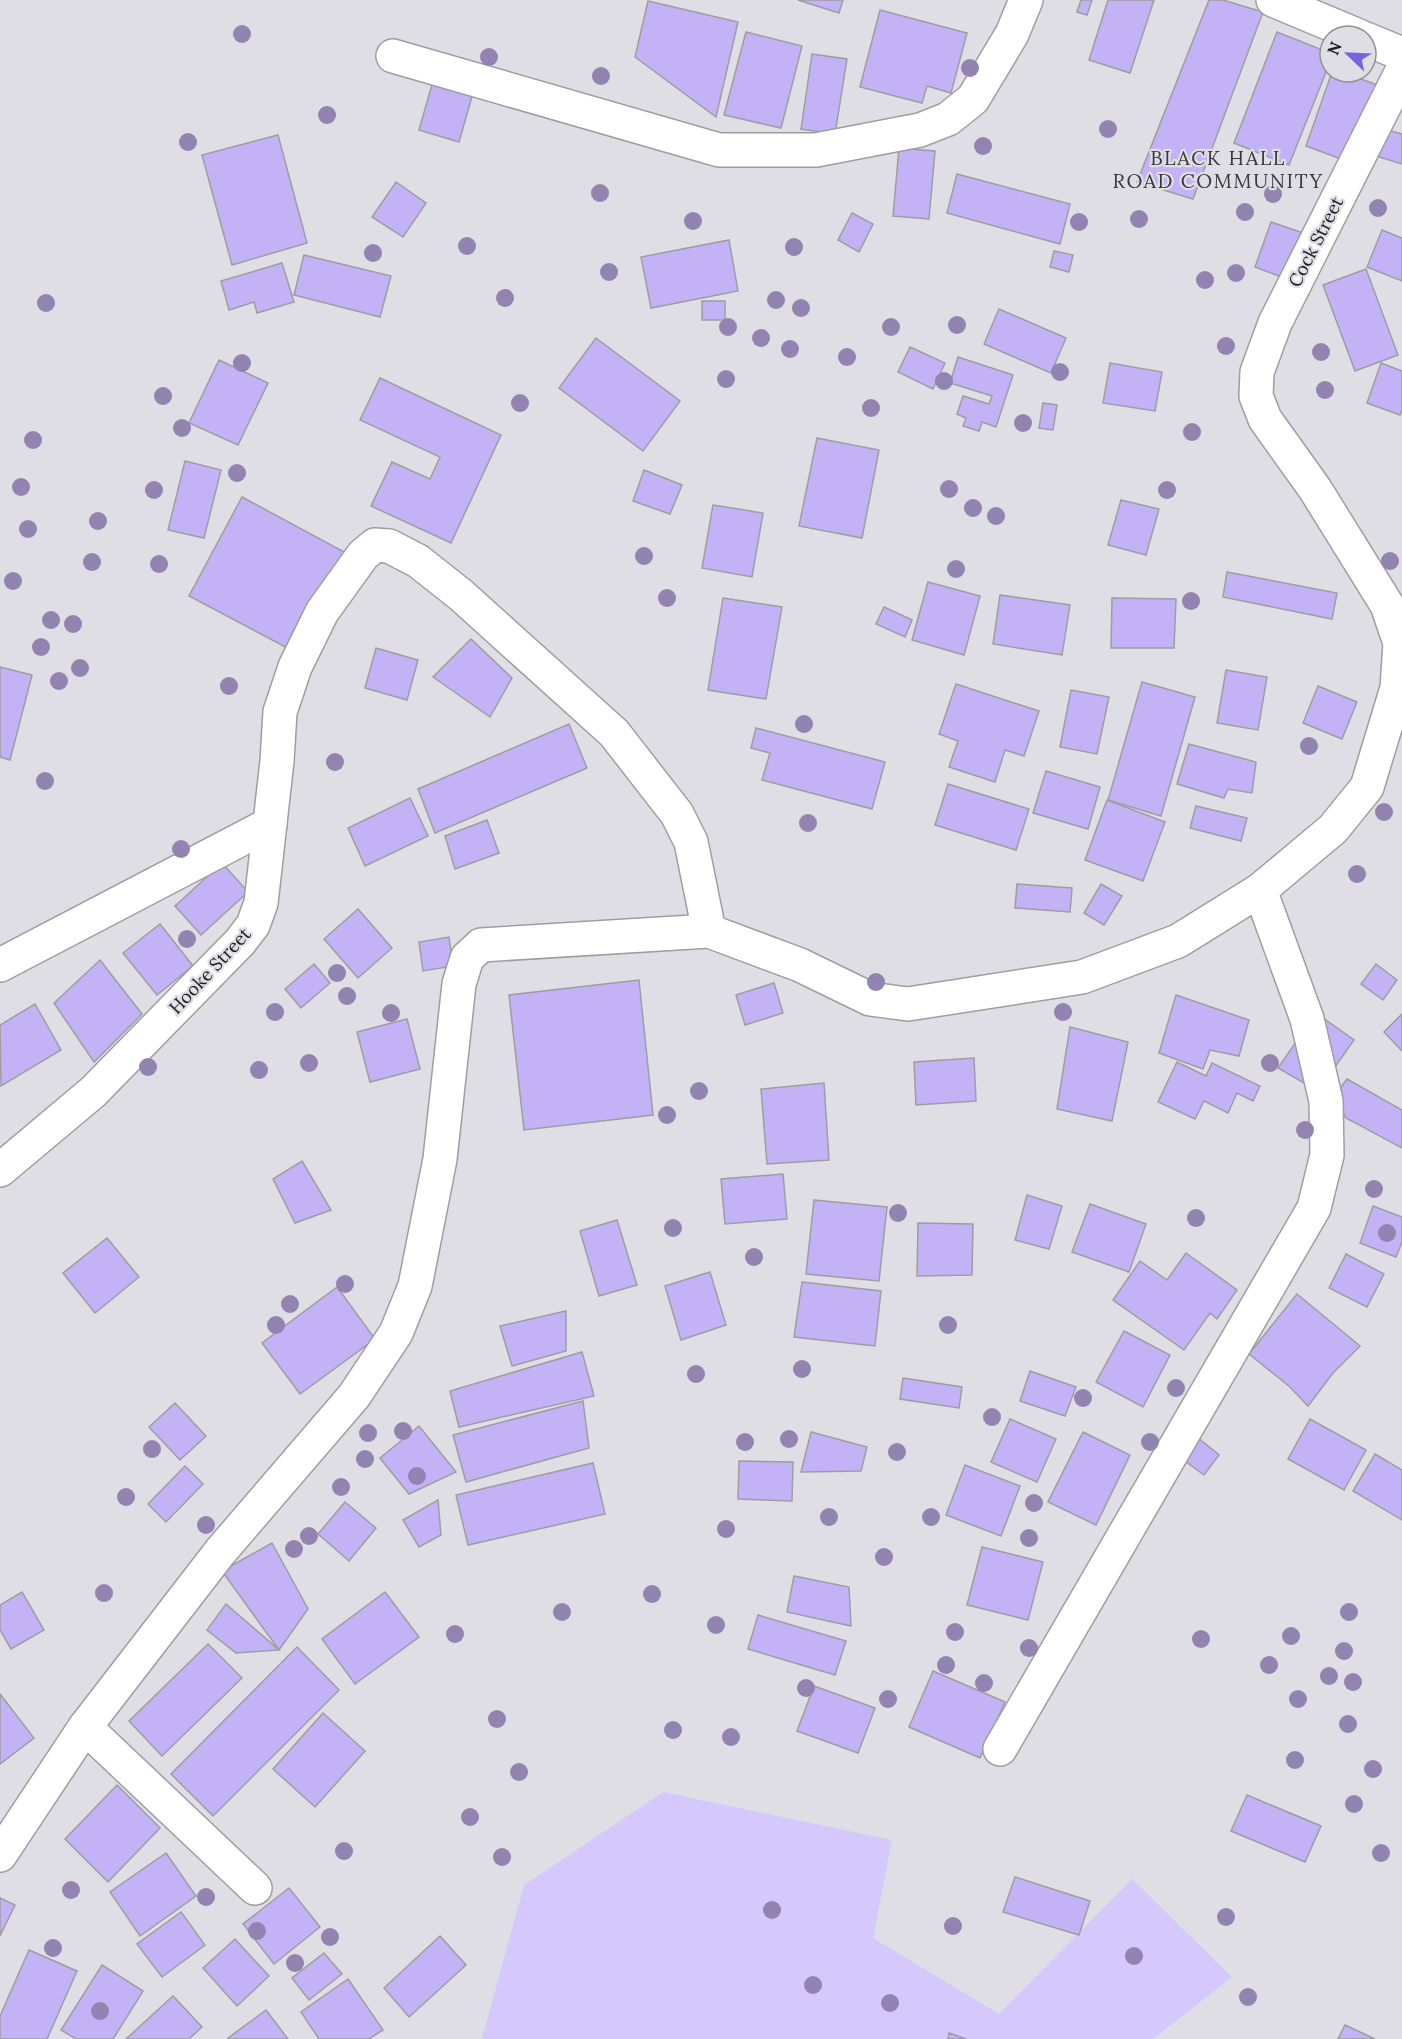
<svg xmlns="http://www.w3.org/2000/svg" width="1402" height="2039" viewBox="0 0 1402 2039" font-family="Lora,serif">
<rect width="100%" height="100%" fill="#dfdee4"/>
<!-- green -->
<path fill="#d4c8fc" d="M663 1792 892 1840 873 1938 999 2014 1132 1879 1232 1977 1153 2039H482L524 1885Z"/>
<!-- building -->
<g fill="#c3b2f6" stroke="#9e9da2" stroke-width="1.5">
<path d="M798 0H843L839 13Z"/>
<path d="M1081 0H1092L1087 15 1077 12Z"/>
<path d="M1108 0H1154L1130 73 1089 60Z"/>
<path d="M1209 0H1223L1263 12 1193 199 1137 182Z"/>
<path d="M648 1 738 22 716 117 635 57Z"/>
<path d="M880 10 967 33 951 93 927 86 922 103 860 87Z"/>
<path d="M746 32 802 46 781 128 724 115Z"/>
<path d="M1277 32 1330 53V62L1289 165 1234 143Z"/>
<path d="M812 54 847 59 835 134 801 129Z"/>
<path d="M1332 72H1342L1380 86 1352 163 1306 146Z"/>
<path d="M433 81 473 93 459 142 419 130Z"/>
<path d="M1384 129 1402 134V164L1376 156Z"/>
<path d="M278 135 307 243 232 265 202 155Z"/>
<path d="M899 148 935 151 929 219 893 216Z"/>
<path d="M957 174 1070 204 1060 244 947 213Z"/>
<path d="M396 182 426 203 403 237 372 217Z"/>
<path d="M852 213 873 224 859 252 838 240Z"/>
<path d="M1271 222 1309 235 1292 281 1255 267Z"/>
<path d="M1382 230 1402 238V281L1367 267Z"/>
<path d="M729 240 738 291 651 308 641 257Z"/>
<path d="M1054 251 1073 255 1069 272 1050 267Z"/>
<path d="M304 255 391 276 380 317 294 295Z"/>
<path d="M282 263 294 302 257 313 254 302 229 310 221 281Z"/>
<path d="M1366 269 1398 355 1355 371 1323 285Z"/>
<rect x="702" y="301" width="23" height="19"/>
<path d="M999 309 1066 338 1051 373 984 344Z"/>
<path d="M596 338 680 401 643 451 559 388Z"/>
<path d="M910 347 945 363 933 389 898 372Z"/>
<path d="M958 357 1013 375 996 427 982 422 979 431 963 426 966 418 957 414 963 396 989 404 992 396 950 383Z"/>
<path d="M219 360 268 383 238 445 189 423Z"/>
<path d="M1110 363 1162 372 1155 411 1103 403Z"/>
<path d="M1381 363 1402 371V410L1400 415 1367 403Z"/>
<path d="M380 378 501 435 451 543 371 506 392 462 430 479 440 457 360 420Z"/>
<path d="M1043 403 1057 405 1053 430 1039 428Z"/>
<path d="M817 438 879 450 862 538 799 526Z"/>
<path d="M185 461 221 470 204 538 168 530Z"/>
<path d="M644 470 682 485 670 514 633 501Z"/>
<path d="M242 497 346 553 293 651 189 596Z"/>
<path d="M1121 500 1159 509 1146 555 1108 545Z"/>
<path d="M713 505 763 513 752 577 702 568Z"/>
<path d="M1227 572 1337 593 1332 619 1223 597Z"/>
<path d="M928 582 980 596 964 655 912 640Z"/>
<path d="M1000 595 1070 605 1062 655 993 644Z"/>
<path d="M723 598 782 607 766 699 708 690Z"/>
<path d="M1112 598 1176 599 1174 648H1111Z"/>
<path d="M884 607 912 620 905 637 876 624Z"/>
<path d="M471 639 512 678 490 717 433 677Z"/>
<path d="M376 648 418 660 407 700 365 688Z"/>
<path d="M0 667 32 675 10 760 0 757Z"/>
<path d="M1226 670 1267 677 1258 730 1217 723Z"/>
<path d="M1142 682 1195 697 1161 816 1108 800Z"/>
<path d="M956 684 1039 711 1024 756 1005 750 995 782 949 767 958 741 939 734Z"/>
<path d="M1318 686 1357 702 1342 739 1303 723Z"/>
<path d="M1071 690 1109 697 1097 754 1060 747Z"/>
<path d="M569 724 587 768 435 833 418 789Z"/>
<path d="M756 728 885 762 872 809 762 780 770 753 751 748Z"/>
<path d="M1189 744 1256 762 1252 793 1228 789 1224 798 1177 784Z"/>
<path d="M1046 771 1100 787 1088 829 1033 813Z"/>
<path d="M948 784 1029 809 1016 850 935 825Z"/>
<path d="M410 798 428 836 365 866 348 828Z"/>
<path d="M1107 800 1165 822 1143 881 1085 860Z"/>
<path d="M1196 806 1247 818 1241 841 1190 828Z"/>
<path d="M487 820 499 853 455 869 445 836Z"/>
<path d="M222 863 248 892 201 935 175 906Z"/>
<path d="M1017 884 1072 888 1070 912 1015 908Z"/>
<path d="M1101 884 1122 896 1104 925 1084 913Z"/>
<path d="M358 909 392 948 358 978 324 939Z"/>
<path d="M160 924 193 966 157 995 123 953Z"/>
<path d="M449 937 453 966 423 971 419 942Z"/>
<path d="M100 960 142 1014 94 1062 54 1003Z"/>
<path d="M314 964 330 983 301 1008 285 989Z"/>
<path d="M1376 964 1397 980 1383 1000 1361 984Z"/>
<path d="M639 980 653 1115 524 1130 509 995Z"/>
<path d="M774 983 783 1013 745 1025 736 995Z"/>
<path d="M1176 995 1249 1020 1239 1056 1210 1050 1203 1069 1159 1053Z"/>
<path d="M35 1004 61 1050 1 1086 0 1025Z"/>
<path d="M1316 1013 1354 1040 1318 1091 1278 1068Z"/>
<path d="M1402 1014V1051L1384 1032Z"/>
<path d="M407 1019 420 1069 370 1082 357 1032Z"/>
<path d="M1070 1027 1128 1042 1112 1121 1057 1109Z"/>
<path d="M974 1058 976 1101 916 1105 914 1062Z"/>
<path d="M1177 1062 1206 1076 1212 1063 1260 1086 1253 1101 1237 1093 1228 1113 1204 1101 1195 1119 1158 1102Z"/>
<path d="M1347 1079 1402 1110V1148L1346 1118 1334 1097Z"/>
<path d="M824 1083 829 1160 767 1164 761 1089Z"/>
<path d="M302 1161 331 1210 295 1223 273 1179Z"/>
<path d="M783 1174 787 1219 725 1224 721 1179Z"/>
<path d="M1027 1195 1062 1206 1049 1249 1015 1240Z"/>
<path d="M814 1200 887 1207 879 1281 806 1274Z"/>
<path d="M1090 1204 1146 1224 1129 1272 1072 1252Z"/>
<path d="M1373 1206 1402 1217V1242L1396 1257 1360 1243Z"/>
<path d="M617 1220 637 1285 599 1296 580 1231Z"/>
<path d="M918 1223 973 1224 972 1275 917 1276Z"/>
<path d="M107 1238 139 1277 95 1313 63 1273Z"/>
<path d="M1186 1253 1237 1290 1217 1319 1210 1313 1184 1350 1113 1300 1140 1261 1167 1280Z"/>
<path d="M1346 1254 1384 1274 1367 1307 1329 1288Z"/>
<path d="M710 1272 726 1325 681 1340 665 1286Z"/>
<path d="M802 1282 881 1291 875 1346 794 1337Z"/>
<path d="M337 1287 375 1339 300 1394 262 1343Z"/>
<path d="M1297 1294 1360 1346 1333 1373 1308 1406 1290 1387 1249 1354Z"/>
<path d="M566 1311V1351L512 1366 500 1326Z"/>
<path d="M1124 1331 1170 1355 1143 1407 1096 1382Z"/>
<path d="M582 1352 594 1396 459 1427 450 1391Z"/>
<path d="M1030 1371 1076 1387 1065 1416 1020 1401Z"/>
<path d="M903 1378 962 1387 959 1408 900 1399Z"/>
<path d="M583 1401 589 1448 466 1482 453 1435Z"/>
<path d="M175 1403 206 1436 180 1460 149 1427Z"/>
<path d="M1010 1419 1056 1439 1037 1482 991 1462Z"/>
<path d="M1310 1419 1366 1450 1344 1490 1288 1459Z"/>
<path d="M419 1426 456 1472 409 1494 380 1458Z"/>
<path d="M811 1432 867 1447 861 1471 801 1472Z"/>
<path d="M1083 1432 1130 1455 1096 1525 1048 1502Z"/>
<path d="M1197 1437 1219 1455 1204 1475 1181 1458Z"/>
<path d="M1375 1454 1402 1470V1520L1353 1491Z"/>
<path d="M739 1461 793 1462 792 1501 738 1499Z"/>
<path d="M593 1463 605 1514 468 1545 456 1495Z"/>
<path d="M965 1465 1020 1486 1001 1536 946 1515Z"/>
<path d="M185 1466 203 1484 166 1522 148 1504Z"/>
<path d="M438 1500 441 1535 419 1547 403 1520Z"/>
<path d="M345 1502 376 1528 349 1561 318 1534Z"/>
<path d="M272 1543 308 1609 279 1650 222 1571Z"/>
<path d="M982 1547 1043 1562 1028 1620 967 1605Z"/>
<path d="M794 1576 849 1587 851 1626 787 1612Z"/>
<path d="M22 1592 44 1630 11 1649 0 1630V1605Z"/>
<path d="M385 1592 419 1637 355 1684 322 1639Z"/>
<path d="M226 1604 279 1650 236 1653 207 1630Z"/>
<path d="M758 1615 846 1641 835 1675 748 1649Z"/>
<path d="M208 1644 242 1678 162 1756 129 1721Z"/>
<path d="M297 1647 339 1690 213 1816 171 1774Z"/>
<path d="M933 1671 1005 1702 980 1758 909 1727Z"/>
<path d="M814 1686 875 1708 858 1753 797 1731Z"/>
<path d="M0 1694 34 1738 0 1764Z"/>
<path d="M323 1713 365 1751 315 1807 273 1769Z"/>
<path d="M117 1785 160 1828 108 1882 65 1839Z"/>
<path d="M1247 1795 1321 1826 1305 1862 1231 1831Z"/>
<path d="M166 1853 196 1896 140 1936 110 1892Z"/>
<path d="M1015 1877 1090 1901 1079 1935 1003 1912Z"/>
<path d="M289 1888 320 1927 274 1964 243 1924Z"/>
<path d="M0 1898 15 1905 0 1936Z"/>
<path d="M181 1912 205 1945 162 1977 137 1944Z"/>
<path d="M440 1936 466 1965 409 2017 384 1988Z"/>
<path d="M235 1939 269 1976 237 2006 203 1968Z"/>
<path d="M29 1950 77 1971 47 2039H0V2016Z"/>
<path d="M324 1953 342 1974 309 2000 292 1978Z"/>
<path d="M102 1965 143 1991 113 2039H76L61 2030Z"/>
<path d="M348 1979 383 2030 369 2039H319L301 2012Z"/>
<path d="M173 1996 202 2027 189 2039H126Z"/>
<path d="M266 2010 288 2039H229L228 2038Z"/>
<path d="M1345 2025 1375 2039H1338Z"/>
<path d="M949 2033 966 2039H948Z"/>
</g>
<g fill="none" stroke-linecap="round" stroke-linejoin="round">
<!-- minor casing -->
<g stroke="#9e9da2" stroke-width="36">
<g id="minor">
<path d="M1273 0 1359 36"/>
<path d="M1366 39 1402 54"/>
<path d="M393 56 719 150H816L920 130 948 119 973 99 1012 34 1026 0"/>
<path d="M0 965 270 824"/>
<path d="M0 1170 93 1092 240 942 253 925 261 903 277 761 280 712 295 667 322 612 363 555 375 545 389 546 418 561 461 595 614 733 677 814 691 842 709 931"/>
<path d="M85 1727 255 1888"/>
<path d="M1000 1749 1314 1208 1327 1155 1326 1101 1307 1019 1260 890"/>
<path d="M0 1855 85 1727 220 1552 354 1396 396 1333 415 1286 440 1159 459 984 467 958 481 945 709 931 800 965 870 999 908 1004 1082 977 1178 941 1260 890 1333 829 1367 787 1397 688 1400 643 1387 605 1315 489 1265 419 1256 396 1257 372 1275 323 1402 71"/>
</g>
</g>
<!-- minor -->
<use href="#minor" stroke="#fff" stroke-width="33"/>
</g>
<!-- trees -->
<g fill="#9283b1">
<circle cx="242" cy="34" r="9"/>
<circle cx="489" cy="57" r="9"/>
<circle cx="970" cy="68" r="9"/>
<circle cx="601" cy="76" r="9"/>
<circle cx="327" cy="115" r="9"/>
<circle cx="1108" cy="129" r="9"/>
<circle cx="188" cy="142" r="9"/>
<circle cx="983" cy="146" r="9"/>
<circle cx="600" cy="193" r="9"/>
<circle cx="1273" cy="194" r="9"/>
<circle cx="1378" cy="208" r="9"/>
<circle cx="1245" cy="212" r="9"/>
<circle cx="1139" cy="219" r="9"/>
<circle cx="693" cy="221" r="9"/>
<circle cx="1079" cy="222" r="9"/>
<circle cx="467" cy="246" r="9"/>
<circle cx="794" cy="247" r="9"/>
<circle cx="373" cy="253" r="9"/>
<circle cx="609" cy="272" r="9"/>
<circle cx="1236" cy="273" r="9"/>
<circle cx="1205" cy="280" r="9"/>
<circle cx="505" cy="298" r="9"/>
<circle cx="776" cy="300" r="9"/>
<circle cx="46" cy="303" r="9"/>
<circle cx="801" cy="308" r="9"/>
<circle cx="957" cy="325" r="9"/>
<circle cx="728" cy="327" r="9"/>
<circle cx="891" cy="327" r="9"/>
<circle cx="761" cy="338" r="9"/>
<circle cx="1226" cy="346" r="9"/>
<circle cx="790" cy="349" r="9"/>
<circle cx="1321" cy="352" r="9"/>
<circle cx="847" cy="357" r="9"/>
<circle cx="242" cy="363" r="9"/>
<circle cx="1060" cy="372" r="9"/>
<circle cx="726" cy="379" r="9"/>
<circle cx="944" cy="381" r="9"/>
<circle cx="1325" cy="390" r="9"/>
<circle cx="163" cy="396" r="9"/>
<circle cx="520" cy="403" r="9"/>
<circle cx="871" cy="408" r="9"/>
<circle cx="1023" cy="423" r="9"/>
<circle cx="182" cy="428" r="9"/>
<circle cx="1192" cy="432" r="9"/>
<circle cx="33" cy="440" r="9"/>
<circle cx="237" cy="473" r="9"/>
<circle cx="21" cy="487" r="9"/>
<circle cx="949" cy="489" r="9"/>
<circle cx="154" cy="490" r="9"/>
<circle cx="1167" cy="490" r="9"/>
<circle cx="973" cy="508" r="9"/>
<circle cx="996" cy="516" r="9"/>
<circle cx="98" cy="521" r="9"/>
<circle cx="28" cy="529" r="9"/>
<circle cx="644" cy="556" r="9"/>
<circle cx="1390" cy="561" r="9"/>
<circle cx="92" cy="562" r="9"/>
<circle cx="159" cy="564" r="9"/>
<circle cx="956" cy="569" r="9"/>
<circle cx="13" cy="581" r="9"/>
<circle cx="667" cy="598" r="9"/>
<circle cx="1191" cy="601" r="9"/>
<circle cx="51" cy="620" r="9"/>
<circle cx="73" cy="624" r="9"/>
<circle cx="41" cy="647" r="9"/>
<circle cx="80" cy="668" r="9"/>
<circle cx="59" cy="681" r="9"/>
<circle cx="229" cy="686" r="9"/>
<circle cx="804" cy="724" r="9"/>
<circle cx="1309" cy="746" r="9"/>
<circle cx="335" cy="762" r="9"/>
<circle cx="45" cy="781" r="9"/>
<circle cx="1384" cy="812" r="9"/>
<circle cx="808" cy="823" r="9"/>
<circle cx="181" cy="849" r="9"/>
<circle cx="1357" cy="874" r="9"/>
<circle cx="187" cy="939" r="9"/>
<circle cx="337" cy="973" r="9"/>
<circle cx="876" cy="982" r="9"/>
<circle cx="347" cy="996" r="9"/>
<circle cx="275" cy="1012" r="9"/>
<circle cx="1063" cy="1012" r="9"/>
<circle cx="391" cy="1013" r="9"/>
<circle cx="309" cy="1063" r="9"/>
<circle cx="1270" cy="1063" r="9"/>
<circle cx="148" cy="1067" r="9"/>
<circle cx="259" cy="1070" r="9"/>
<circle cx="699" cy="1091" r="9"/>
<circle cx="667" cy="1115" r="9"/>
<circle cx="1305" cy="1130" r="9"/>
<circle cx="1374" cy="1189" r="9"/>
<circle cx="898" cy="1213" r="9"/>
<circle cx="1196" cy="1218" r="9"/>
<circle cx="673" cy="1228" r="9"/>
<circle cx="1387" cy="1233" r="9"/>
<circle cx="754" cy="1257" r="9"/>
<circle cx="345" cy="1284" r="9"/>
<circle cx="290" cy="1304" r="9"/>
<circle cx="276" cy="1325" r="9"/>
<circle cx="948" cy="1325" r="9"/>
<circle cx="802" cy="1369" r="9"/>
<circle cx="696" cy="1374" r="9"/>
<circle cx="1176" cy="1388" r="9"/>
<circle cx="1083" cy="1398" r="9"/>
<circle cx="992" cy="1417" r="9"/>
<circle cx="403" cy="1431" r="9"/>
<circle cx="368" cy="1433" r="9"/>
<circle cx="789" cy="1439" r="9"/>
<circle cx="745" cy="1442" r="9"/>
<circle cx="1150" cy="1442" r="9"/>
<circle cx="152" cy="1449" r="9"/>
<circle cx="897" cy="1452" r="9"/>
<circle cx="365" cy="1459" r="9"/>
<circle cx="417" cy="1476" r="9"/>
<circle cx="341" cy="1487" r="9"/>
<circle cx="126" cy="1497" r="9"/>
<circle cx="1034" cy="1503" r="9"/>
<circle cx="829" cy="1517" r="9"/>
<circle cx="931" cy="1517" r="9"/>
<circle cx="206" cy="1525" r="9"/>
<circle cx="726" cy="1529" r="9"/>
<circle cx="309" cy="1536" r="9"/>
<circle cx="1029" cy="1538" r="9"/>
<circle cx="294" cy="1549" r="9"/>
<circle cx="884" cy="1557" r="9"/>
<circle cx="104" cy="1593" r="9"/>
<circle cx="652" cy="1594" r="9"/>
<circle cx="562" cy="1612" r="9"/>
<circle cx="1349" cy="1612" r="9"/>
<circle cx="716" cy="1625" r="9"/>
<circle cx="955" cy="1632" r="9"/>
<circle cx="455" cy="1634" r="9"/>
<circle cx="1291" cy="1636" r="9"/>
<circle cx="1201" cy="1639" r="9"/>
<circle cx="1029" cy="1648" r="9"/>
<circle cx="1344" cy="1651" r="9"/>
<circle cx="946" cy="1665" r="9"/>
<circle cx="1269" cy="1665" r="9"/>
<circle cx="1329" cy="1676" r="9"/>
<circle cx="1353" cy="1682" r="9"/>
<circle cx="984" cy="1683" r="9"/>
<circle cx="806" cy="1688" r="9"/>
<circle cx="888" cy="1699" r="9"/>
<circle cx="1298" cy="1699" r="9"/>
<circle cx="497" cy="1719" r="9"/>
<circle cx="1348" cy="1724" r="9"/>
<circle cx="673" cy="1730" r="9"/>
<circle cx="731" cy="1737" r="9"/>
<circle cx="1295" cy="1760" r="9"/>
<circle cx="1373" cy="1769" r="9"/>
<circle cx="519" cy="1772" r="9"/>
<circle cx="1354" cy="1804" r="9"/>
<circle cx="470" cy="1817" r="9"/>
<circle cx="344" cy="1851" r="9"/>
<circle cx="1381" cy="1853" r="9"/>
<circle cx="502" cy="1857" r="9"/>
<circle cx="71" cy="1890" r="9"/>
<circle cx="206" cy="1897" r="9"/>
<circle cx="772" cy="1910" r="9"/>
<circle cx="1226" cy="1917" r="9"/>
<circle cx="953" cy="1926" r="9"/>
<circle cx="257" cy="1931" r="9"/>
<circle cx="330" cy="1937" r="9"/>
<circle cx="53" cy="1948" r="9"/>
<circle cx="1134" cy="1956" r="9"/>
<circle cx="295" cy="1963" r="9"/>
<circle cx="813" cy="1985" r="9"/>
<circle cx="1248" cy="1997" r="9"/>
<circle cx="890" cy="2003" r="9"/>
<circle cx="100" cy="2011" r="9"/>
</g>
<g text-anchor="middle" stroke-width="4.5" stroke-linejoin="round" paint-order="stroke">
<!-- street labels -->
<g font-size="18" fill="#1e1e20" stroke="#dfdee4">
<text transform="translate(1316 242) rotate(-63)" y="6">Cock Street</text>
<text transform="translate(210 971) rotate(-47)" y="6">Hooke Street</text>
</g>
<!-- neighbourhood labels -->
<g font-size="20" letter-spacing="1.5" fill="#39383c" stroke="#dfdee4">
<text x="1218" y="165">BLACK HALL<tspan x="1218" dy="23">ROAD COMMUNITY</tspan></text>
</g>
</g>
<!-- north arrow -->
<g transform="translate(1348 54) rotate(293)"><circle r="28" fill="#dfdee4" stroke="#929196" stroke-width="1.5"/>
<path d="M0-4.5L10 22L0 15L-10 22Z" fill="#7864df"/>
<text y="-9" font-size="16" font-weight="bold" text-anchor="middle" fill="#1e1e20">N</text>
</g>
</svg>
